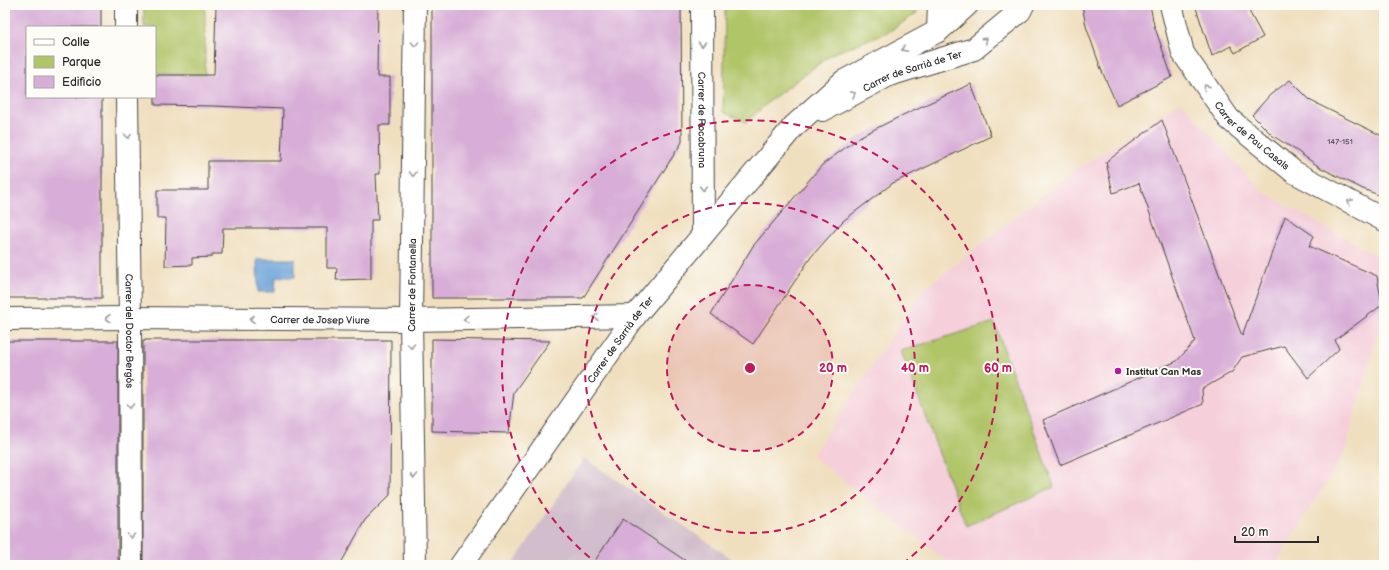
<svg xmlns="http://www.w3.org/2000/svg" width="1389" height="570" viewBox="0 0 1389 570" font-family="'Balsamiq Sans',sans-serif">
<rect width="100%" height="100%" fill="#fdfcf7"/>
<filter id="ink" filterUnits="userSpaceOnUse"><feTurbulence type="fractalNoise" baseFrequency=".025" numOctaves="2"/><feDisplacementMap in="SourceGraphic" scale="8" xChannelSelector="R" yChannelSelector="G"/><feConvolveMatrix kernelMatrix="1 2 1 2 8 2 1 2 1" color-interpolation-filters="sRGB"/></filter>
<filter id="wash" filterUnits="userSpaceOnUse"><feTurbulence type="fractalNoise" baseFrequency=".012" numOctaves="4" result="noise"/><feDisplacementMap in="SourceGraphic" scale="16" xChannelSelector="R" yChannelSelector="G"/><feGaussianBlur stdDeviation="0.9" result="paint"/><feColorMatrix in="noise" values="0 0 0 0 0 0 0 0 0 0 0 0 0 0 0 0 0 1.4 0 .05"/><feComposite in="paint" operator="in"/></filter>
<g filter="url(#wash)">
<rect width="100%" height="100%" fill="#f0dfbf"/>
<!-- built -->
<path fill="#f5cfda" d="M1181 102 1261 191 1384 260V312L1344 454 1275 565H952L812 456 922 291 1067 176Z"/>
<!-- industrial -->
<path fill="#d1bdcb" d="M584 458 741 565H512Z"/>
<!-- green -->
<g fill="#b0c468" stroke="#6e784a">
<path d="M144 5H205V75L155 74V27H144Z"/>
<path d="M725 5H917V13L890 31 832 54 772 99 746 122 723 112Z"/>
<path d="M994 322 1054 487 966 526 901 351Z"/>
</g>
<!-- water -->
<path fill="#6ba1d8" stroke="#4b6682" d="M257 259H295V277H276L275 292H258Z"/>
<g id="blocks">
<!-- building -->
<g fill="#d8add7">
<path d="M5 5H101V27H27V97H102V298H5Z"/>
<path d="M216 5H378L377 77H390V125H379L380 174H376L378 220H371V279L336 280 337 268H327V228H223L222 254H212V257L192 258V265L165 266 166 218H157V190H208V161H281L283 109 213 106 155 105V75H214Z"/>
<path d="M432 5H681L682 142 583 298H432Z"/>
<path d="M1082 5H1150L1154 25 1172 77 1117 105 1101 69 1086 26Z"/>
<path d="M1195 5H1248L1250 13 1263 37 1235 53 1231 46 1212 56Z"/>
<path d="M1290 80 1311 101 1384 137V197L1363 189 1321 168 1294 149 1273 136 1252 115 1270 95Z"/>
<path d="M971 84 991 136 893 183 843 221 811 257 753 344 711 314 753 246 822 165 861 136 909 112Z"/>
<path d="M1162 120 1242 336 1285 216 1314 236 1309 246 1377 276 1382 305 1335 340 1339 349 1308 378 1284 346 1242 357 1232 372 1202 389 1203 404 1060 465 1043 420 1177 361 1195 341 1139 183 1113 193 1106 162Z"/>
<path d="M432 339 550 341 514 392 509 433 432 431Z"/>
<path d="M145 340H391L390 495 365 520 340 565H143V341H145Z"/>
<rect x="5" y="341" width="113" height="224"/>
<path d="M623 519 692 565H592Z"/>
</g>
</g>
</g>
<g filter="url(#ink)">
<use href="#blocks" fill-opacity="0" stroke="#494641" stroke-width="1"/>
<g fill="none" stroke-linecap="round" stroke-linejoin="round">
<!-- street casing -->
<g stroke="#494641" stroke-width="24">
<g id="street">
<path d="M126 5V27"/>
<path id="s1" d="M702 5 703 234"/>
<path id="s2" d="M1171 5 1183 53 1229 119 1294 172 1384 220"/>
<path d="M938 31 939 5"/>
<path id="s3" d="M127 97 130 318 131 565"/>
<path id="s4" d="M823 110 889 75 974 49 1020 11 1023 5"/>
<path id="s5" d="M5 319 130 318 411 320 635 316"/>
<path id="s6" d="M415 565 411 320 415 5"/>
<path id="s7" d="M461 565 635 316 794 126 844 81 938 31 967 5"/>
</g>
</g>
<!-- street -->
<use href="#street" stroke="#fff" stroke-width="22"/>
</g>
<!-- one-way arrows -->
<defs><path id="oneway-chevron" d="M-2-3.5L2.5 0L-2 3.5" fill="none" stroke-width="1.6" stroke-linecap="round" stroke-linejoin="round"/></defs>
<g stroke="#a0a0a0">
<use href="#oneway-chevron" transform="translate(985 40) rotate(-40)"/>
<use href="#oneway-chevron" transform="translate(415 44) rotate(91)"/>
<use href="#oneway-chevron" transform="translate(702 44) rotate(90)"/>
<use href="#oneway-chevron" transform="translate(904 49) rotate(152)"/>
<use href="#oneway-chevron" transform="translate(1206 87) rotate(-125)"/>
<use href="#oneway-chevron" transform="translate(853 94) rotate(-28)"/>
<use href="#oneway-chevron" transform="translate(128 136) rotate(89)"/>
<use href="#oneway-chevron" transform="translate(413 174) rotate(91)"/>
<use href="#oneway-chevron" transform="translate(703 188) rotate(90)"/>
<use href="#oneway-chevron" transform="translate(1350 202) rotate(-152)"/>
<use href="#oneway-chevron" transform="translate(596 317) rotate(179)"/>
<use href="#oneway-chevron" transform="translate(108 318) rotate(180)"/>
<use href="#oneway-chevron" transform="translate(252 319) rotate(-180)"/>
<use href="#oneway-chevron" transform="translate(466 319) rotate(179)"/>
<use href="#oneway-chevron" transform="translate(411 346) rotate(89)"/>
<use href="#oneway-chevron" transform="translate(130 406) rotate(90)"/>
<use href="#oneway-chevron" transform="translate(414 476) rotate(89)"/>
<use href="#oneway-chevron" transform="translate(131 536) rotate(90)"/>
</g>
</g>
<!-- distance rings -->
<circle cx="750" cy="368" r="83" fill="#c2185b" fill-opacity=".12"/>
<g fill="none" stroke="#c2185b" stroke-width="2" stroke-dasharray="7 5">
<circle cx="750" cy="368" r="83"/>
<circle cx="750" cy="368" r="165"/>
<path d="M599 565A248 248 0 1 1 901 565"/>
</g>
<!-- markers -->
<circle fill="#b5179e" stroke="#fdfcf7" stroke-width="1.5" cx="1118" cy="371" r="4"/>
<g text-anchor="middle" stroke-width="4" stroke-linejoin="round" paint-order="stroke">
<!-- number labels -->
<g font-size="8" fill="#564c56">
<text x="1340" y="144">147-151</text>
</g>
<!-- street labels -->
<g font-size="10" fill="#2b2b2b" stroke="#fdfcf7">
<text dy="4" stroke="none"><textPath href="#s4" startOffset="98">Carrer de Sarrià de Ter</textPath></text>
<text dy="4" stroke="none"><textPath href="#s1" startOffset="115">Carrer de Rocabruna</textPath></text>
<text dy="4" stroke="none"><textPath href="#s2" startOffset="158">Carrer de Pau Casals</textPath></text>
<text dy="4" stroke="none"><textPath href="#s6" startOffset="280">Carrer de Fontanella</textPath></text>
<text dy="4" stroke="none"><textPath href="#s5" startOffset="315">Carrer de Josep Viure</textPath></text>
<text dy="4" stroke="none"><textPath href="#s3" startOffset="234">Carrer del Doctor Bergós</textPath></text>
<text dy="4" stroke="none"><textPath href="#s7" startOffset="276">Carrer de Sarrià de Ter</textPath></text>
</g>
<!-- poi labels -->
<g font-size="10" font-weight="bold" fill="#2b2b2b" stroke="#fdfcf7" text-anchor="start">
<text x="1126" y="375">Institut Can Mas</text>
</g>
</g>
<circle cx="750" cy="368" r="6" fill="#c2185b" stroke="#fdfcf7" stroke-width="2"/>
<g font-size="12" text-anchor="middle" font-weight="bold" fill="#c2185b" stroke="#fdfcf7" stroke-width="4" stroke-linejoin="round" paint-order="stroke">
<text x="833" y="372">20 m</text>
<text x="915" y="372">40 m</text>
<text x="998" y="372">60 m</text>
</g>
<!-- margin -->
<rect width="1389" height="570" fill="none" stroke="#fdfcf7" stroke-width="20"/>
<!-- legend -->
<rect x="26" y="26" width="130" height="72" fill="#fdfcf7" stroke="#a9a8a5"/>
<rect x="34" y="39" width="20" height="6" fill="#ffffff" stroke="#a9a8a5"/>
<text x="62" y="46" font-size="12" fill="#2b2b2b">Calle</text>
<rect x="34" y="56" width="20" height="12" fill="#b0c468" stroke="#a9a8a5"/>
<text x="62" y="66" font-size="12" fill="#2b2b2b">Parque</text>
<rect x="34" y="76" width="20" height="12" fill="#d8add7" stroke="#a9a8a5"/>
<text x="62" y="86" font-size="12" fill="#2b2b2b">Edificio</text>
<!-- scale -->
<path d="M1235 536v6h83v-6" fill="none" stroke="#2b2b2b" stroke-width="2"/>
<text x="1241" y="536" font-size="12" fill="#2b2b2b" stroke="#fdfcf7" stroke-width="3" paint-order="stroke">20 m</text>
</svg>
